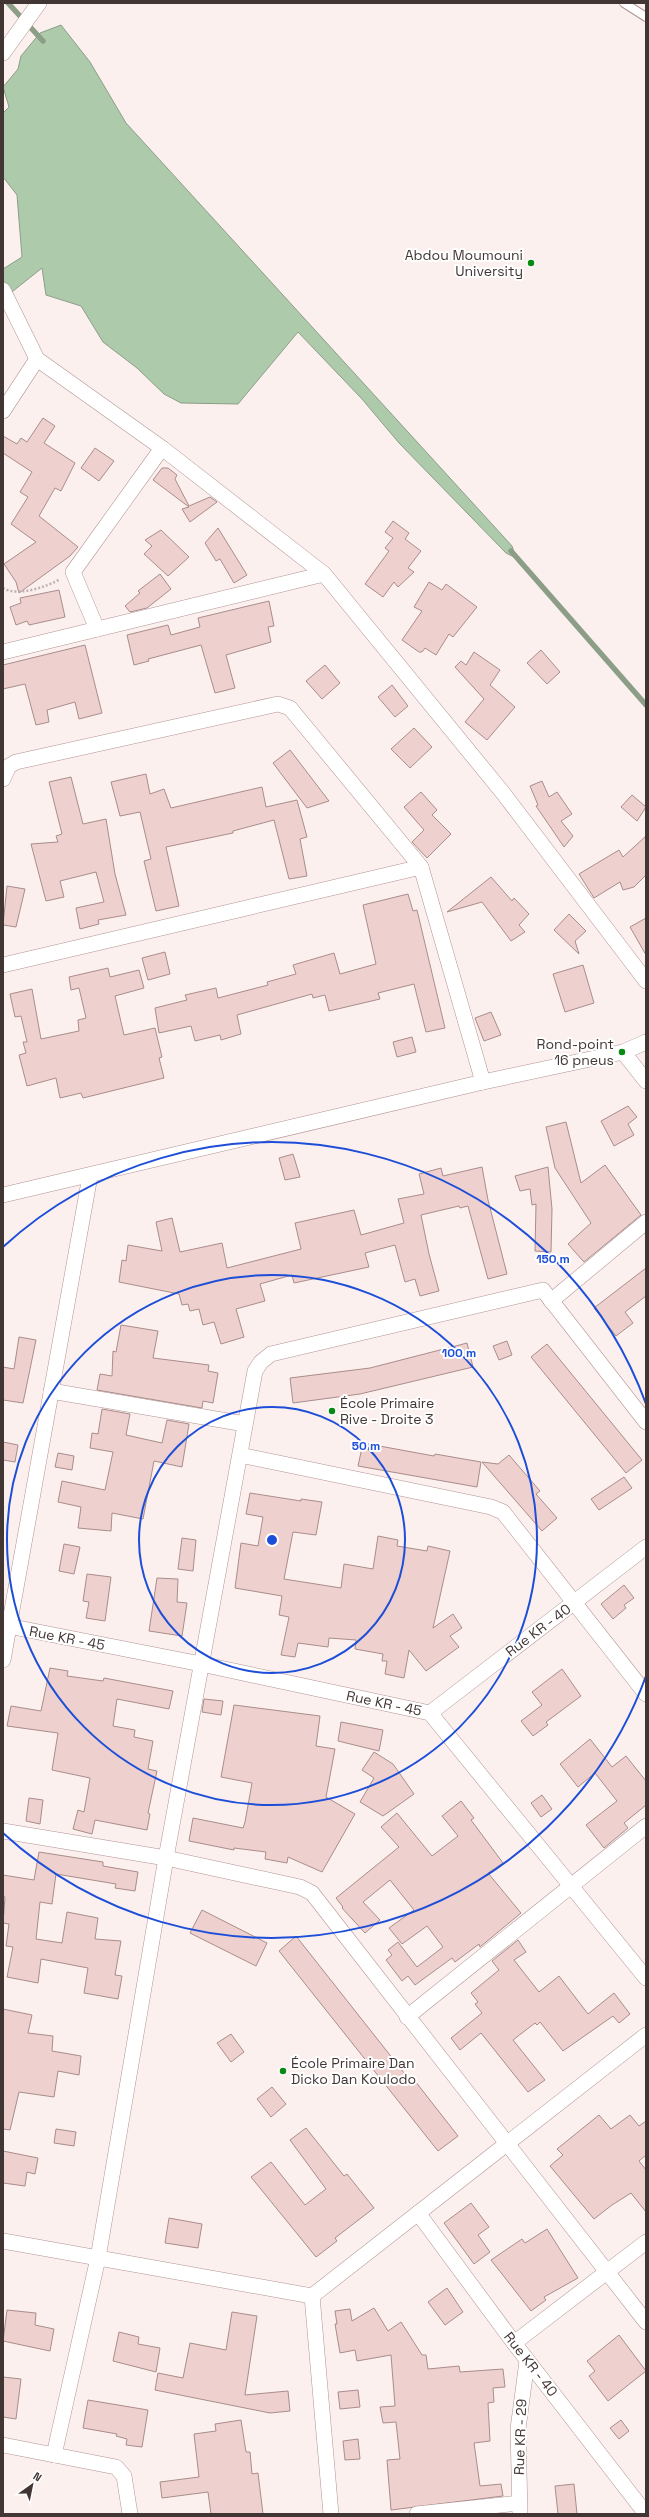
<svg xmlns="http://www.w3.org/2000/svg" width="649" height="2517" viewBox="0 0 649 2517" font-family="'Space Grotesk',sans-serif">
<rect width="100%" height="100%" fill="#fcf0ef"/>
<!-- water -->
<path fill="#adcaab" stroke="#8d9e88" d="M61 25 90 62 126 123 512 546 516 558 506 553 399 443 362 399 298 332 238 404 181 403 164 394 137 368 103 342 81 306 46 295 42 268 3 299V269L22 257 17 195 3 177V113L9 107 3 87 18 69 21 56 40 33Z"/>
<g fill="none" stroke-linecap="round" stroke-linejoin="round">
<!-- stream -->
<g stroke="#8d9e88" stroke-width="5.5">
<path d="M8 3 43 41"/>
<path d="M511 551 646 705"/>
</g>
</g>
<!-- building -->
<g fill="#eed0ce" stroke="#a98d8b">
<path d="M43 418 55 426 44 443 75 463 61 491 55 488 39 516 78 547 70 556 19 593 16 582 4 564 36 542 11 524 28 497 20 492 32 472 3 453V436L17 444 21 438 27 442Z"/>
<path d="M95 448 114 461 99 481 81 468Z"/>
<path d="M162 468H168L177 475 175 479 189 506 210 497 217 502 190 522 182 509 189 507 153 480Z"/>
<path d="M393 521 409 533 405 539 421 551 408 568 414 572 398 587 394 582 383 597 365 584 389 551 385 548 393 538 385 532Z"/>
<path d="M218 528 247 575 234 583 220 559 216 561 205 543Z"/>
<path d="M161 530 189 557 168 576 144 554 152 546 145 540Z"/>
<path d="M160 574 171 589 147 608 130 612 125 606 140 593 138 591Z"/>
<path d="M429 582 442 590 446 584 477 607 453 637 449 634 436 655 425 648 422 652H419L402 640 422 611 414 607Z"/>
<path d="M59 590 65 617 29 625 27 621 16 625 10 607 21 603 20 598Z"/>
<path d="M269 601 274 626 268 627 271 642 226 655 235 688 215 693 201 645 148 659 149 661 134 665 127 635 168 625 171 635 200 627 198 618Z"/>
<path d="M85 645 102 713 79 719 75 702 47 710 49 722 36 725 25 684 3 689V665Z"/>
<path d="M541 650 560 672 547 684 527 663Z"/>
<path d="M474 652 500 670 490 685 515 707 487 740 465 722 484 699 455 667 461 661 466 665Z"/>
<path d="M325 665 340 683 322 699 306 681Z"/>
<path d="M392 685 408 706 395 717 378 697Z"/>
<path d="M414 728 432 747 410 768 391 749Z"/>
<path d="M290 750 329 801 307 808 273 763Z"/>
<path d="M146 774 150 794 164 789 171 808 262 787 266 807 297 800 307 837 300 839 307 876 289 879 274 820 233 831V833L166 847 179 906 156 911 144 861 151 859 140 812 120 816 111 782Z"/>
<path d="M71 777 83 824 106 819 115 874 126 915 98 920 99 924 80 929 76 908 104 902 96 872 60 881 64 897 46 901 31 844 58 842 56 836 62 834 49 782Z"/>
<path d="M542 781 549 797 557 792 572 814 561 821 573 836 564 847 536 806 538 805 530 786Z"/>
<path d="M421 792 437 810 432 815 451 834 427 858 412 842 424 830 404 807Z"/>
<path d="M632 795 646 807 637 821 621 807Z"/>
<path d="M646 836V875L634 887 623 890 620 882 594 898 579 874 619 850 623 857Z"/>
<path d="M491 877 512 901 514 898 529 914 519 925 525 932 511 941 482 902 447 912Z"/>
<path d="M7 886 25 889 16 927 3 925Z"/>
<path d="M408 894 413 911 417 910 445 1028 426 1032 414 984 378 993 380 999 329 1011 325 995 313 998 312 994 237 1015 241 1034 221 1040 220 1035 195 1041 191 1026 159 1033 155 1008 187 1000 185 995 216 988 218 998 268 985 267 982 296 974 293 965 334 953 340 974 376 964 363 905Z"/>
<path d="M569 914 586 931 575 941 579 954 554 930Z"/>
<path d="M646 918V955L630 927Z"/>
<path d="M165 952 170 974 148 980 142 958Z"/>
<path d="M583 965 594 1003 565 1012 553 974Z"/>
<path d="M108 968 110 977 139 970 144 988 115 996 124 1035 155 1028 162 1057 159 1058 164 1078 83 1098 81 1093 60 1098 56 1078 27 1086 19 1055 26 1053 23 1042H27L21 1016 15 1017 10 994 32 989 41 1039 79 1031 78 1020 86 1018 79 988 71 990 69 977Z"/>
<path d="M491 1012 501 1035 484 1041 475 1018Z"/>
<path d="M412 1037 416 1052 397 1057 393 1042Z"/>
<path d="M628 1106 637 1117 628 1124 634 1135 614 1146 601 1121Z"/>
<path d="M566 1122 581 1183 605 1165 641 1215 584 1262 568 1244 591 1223 555 1168 546 1127Z"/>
<path d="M293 1154 300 1177 285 1180 279 1158Z"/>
<path d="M482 1167 488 1200 507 1274 488 1279 468 1206 460 1208 459 1206 421 1215 429 1254 439 1291 420 1296 415 1279 405 1282 395 1245 365 1253 369 1267 294 1283 292 1275 260 1284 265 1301 236 1309 244 1337 221 1344 214 1322 203 1325 199 1309 190 1311 188 1304 182 1305 179 1294 119 1282 122 1260 126 1261 128 1245 162 1251 156 1222 172 1218 180 1252 222 1243 227 1268 301 1249 295 1223 354 1210 361 1235 404 1223 398 1199 424 1194 419 1174 441 1168 443 1176Z"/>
<path d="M548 1167 552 1209 551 1252 535 1251 536 1204 532 1205 530 1189 520 1191 515 1176Z"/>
<path d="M646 1268V1296L625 1312 633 1323 616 1336 594 1308Z"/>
<path d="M121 1325 158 1331 153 1358 209 1365 208 1371 218 1373 213 1403 203 1401 202 1408 97 1390 100 1374 112 1376 113 1351 116 1352Z"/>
<path d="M19 1337 36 1340 23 1403 3 1400V1367L14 1369Z"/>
<path d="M507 1341 512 1355 499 1360 493 1346Z"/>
<path d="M467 1343 473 1367 360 1394 293 1403 290 1378 370 1368Z"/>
<path d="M547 1344 642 1460 626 1473 531 1357Z"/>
<path d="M102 1409 130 1414 126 1435 162 1443 167 1420 189 1424 182 1467 154 1461 143 1519 112 1513 111 1531 78 1528 81 1507 58 1502 62 1481 105 1490 113 1452 90 1448 92 1433 98 1434Z"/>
<path d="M3 1442 18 1445 15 1462 3 1460Z"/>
<path d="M363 1443 434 1456 435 1454 481 1462 477 1487 358 1466Z"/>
<path d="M58 1453 74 1456 72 1470 55 1467Z"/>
<path d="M509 1455 540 1491 536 1494 557 1518 542 1531 482 1462 498 1464Z"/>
<path d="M624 1477 632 1488 599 1510 591 1499Z"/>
<path d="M250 1493 301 1501V1499L322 1502 316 1535 293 1532 284 1579 341 1588 344 1564 373 1569 378 1536 398 1540 397 1546 427 1551 428 1546 450 1551 433 1628 453 1614 462 1628 450 1636 459 1647 426 1671 409 1650 404 1678 385 1674 387 1661H382L383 1654 355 1649 356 1640 329 1638 328 1647 298 1643 295 1657 281 1655 289 1617 279 1615 282 1596 235 1588 241 1543 258 1546 263 1517 246 1514Z"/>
<path d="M182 1538 196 1540 193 1571 178 1569Z"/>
<path d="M64 1544 80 1547 74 1574 59 1571Z"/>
<path d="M87 1574 111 1577 105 1621 86 1618 89 1602 83 1601Z"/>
<path d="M157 1578 178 1579 177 1602 187 1603 182 1636 149 1631Z"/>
<path d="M624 1585 634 1598 624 1605 626 1608 613 1619 601 1604Z"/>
<path d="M50 1668 68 1671 67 1676 103 1681 104 1678 173 1691 169 1709 117 1699 113 1726 135 1730 134 1737 153 1741 148 1769 157 1771 148 1813 150 1814 147 1830 95 1820 92 1834 73 1829 78 1810 84 1812 90 1778 52 1770 58 1733 7 1726 11 1706 41 1711Z"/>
<path d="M562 1669 581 1696 546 1722 548 1725 533 1736 521 1721 542 1705 532 1692Z"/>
<path d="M204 1699 223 1701 221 1715 202 1712Z"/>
<path d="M234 1705 320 1716 316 1746 335 1749 326 1797 355 1814 322 1872 288 1857 287 1863 265 1859 266 1852 234 1848V1850L189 1841 193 1818 243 1828 245 1822 252 1783 221 1777Z"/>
<path d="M341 1722 383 1730 379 1751 338 1741Z"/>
<path d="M590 1739 612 1767 626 1756 646 1781V1805L624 1823 628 1828 604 1848 586 1825 617 1801 595 1773 578 1787 560 1764Z"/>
<path d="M374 1752 393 1764 414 1794 383 1816 360 1802 374 1778 362 1770Z"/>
<path d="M542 1795 552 1809 541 1817 531 1803Z"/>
<path d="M29 1798 43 1800 40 1824 26 1821Z"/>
<path d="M461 1801 474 1818 471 1820 503 1863 488 1873 521 1913 480 1947 479 1944 455 1962 452 1958 415 1985 408 1976 402 1981 386 1960 392 1955 388 1950 398 1942 417 1967 443 1947 427 1926 402 1944 389 1928 414 1910 390 1880 363 1902 380 1920 365 1933 342 1908 343 1907 336 1898 399 1847 381 1827 397 1813 432 1856 458 1836 442 1816Z"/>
<path d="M39 1852 103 1862V1866L138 1872 135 1891 115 1888 116 1884 56 1874 52 1904 40 1902 36 1939 62 1943 67 1912 98 1918 95 1939 121 1941 115 1975 122 1976 118 1999 84 1993 88 1968 41 1959 38 1983 7 1977 13 1947 6 1946 9 1924 3 1923 5 1897 3 1896V1875L34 1880Z"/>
<path d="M202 1910 267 1943 256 1966 190 1933Z"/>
<path d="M296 1936 412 2083 415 2081 458 2136 438 2151 279 1951Z"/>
<path d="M518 1940 526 1952 514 1960 539 1992 559 1976 588 2014 614 1993 630 2014 619 2023 613 2016 563 2051 540 2022 537 2025 535 2023 513 2040 545 2080 528 2092 481 2033 460 2050 451 2038 482 2013 475 2004 478 2002 471 1993 499 1970 492 1961Z"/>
<path d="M3 2009 32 2015 28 2033 53 2036 52 2051 81 2056 79 2075 58 2071 54 2097 19 2092 10 2130 3 2129Z"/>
<path d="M231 2034 244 2052 231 2062 217 2043Z"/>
<path d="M272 2087 286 2104 271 2117 257 2099Z"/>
<path d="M599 2115 611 2129 630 2115 639 2126 646 2121V2155L639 2161 646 2170V2212L631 2193 612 2205 594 2219 550 2166 563 2155 557 2149Z"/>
<path d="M306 2128 344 2176 347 2174 374 2208 335 2238 337 2241 316 2257 251 2177 271 2162 305 2205 326 2189 290 2140Z"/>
<path d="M56 2129 76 2132 74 2146 54 2143Z"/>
<path d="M3 2151 38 2158 35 2174 27 2172 25 2186 3 2183Z"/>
<path d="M471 2203 489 2227 478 2235 490 2252 474 2264 444 2223Z"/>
<path d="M169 2218 202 2224 198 2248 165 2243Z"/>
<path d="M547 2229 578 2278 544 2297 546 2300 531 2311 491 2260 522 2239 525 2243Z"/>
<path d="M447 2288 463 2312 445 2325 428 2302Z"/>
<path d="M374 2308 388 2331 401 2322 422 2355H426L428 2369 459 2366 460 2372 503 2369 505 2387 493 2388 494 2402 488 2403 490 2441 474 2443 480 2486 501 2484 503 2496 391 2510 387 2460 400 2459 396 2422 383 2423 380 2407 395 2406 391 2355 357 2361 355 2350 340 2353 335 2324H337L335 2311 350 2309 352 2321Z"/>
<path d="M7 2310 36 2313 35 2325 54 2329 50 2351 3 2341Z"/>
<path d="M232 2312 257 2316 245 2395 288 2391 290 2411 270 2413 155 2390 158 2373 183 2378 190 2343 226 2350Z"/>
<path d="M119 2332 139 2337 138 2344 160 2348 156 2372 113 2361Z"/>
<path d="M619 2335 646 2371 608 2401 589 2376 595 2371 587 2361Z"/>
<path d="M3 2377 21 2379 16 2419 3 2417Z"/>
<path d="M358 2390 360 2407 340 2409 338 2392Z"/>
<path d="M88 2400 148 2410 142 2447 126 2445 127 2439 116 2436 117 2434 83 2428Z"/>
<path d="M241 2420 246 2452H250L252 2474 258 2473 263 2514H211L208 2492 162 2498 160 2482 199 2477 194 2434 216 2431 215 2424Z"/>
<path d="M621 2420 629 2431 619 2439 610 2428Z"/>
<path d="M358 2439 360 2459 345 2460 343 2441Z"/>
<path d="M574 2484 577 2514H558L555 2486Z"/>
</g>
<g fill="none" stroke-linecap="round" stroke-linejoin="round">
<!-- lane casing -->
<g stroke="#b09492" stroke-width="10">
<path id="lane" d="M624 3 646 17"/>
</g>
<!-- street casing -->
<g stroke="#b09492" stroke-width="16">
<g id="street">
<path d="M3 53 39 3"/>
<path d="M3 290 37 359 162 448 324 574 503 793 646 981"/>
<path d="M3 411 37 359"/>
<path d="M97 629 73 572 162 448"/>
<path d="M3 652 324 574"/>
<path d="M3 779 9 766 16 762 278 704 290 708 421 867 483 1082"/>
<path d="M3 965 421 867"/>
<path d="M623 1052 646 1081"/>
<path d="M3 1195 483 1082 623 1052 646 1042"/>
<path d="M551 1301 646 1222"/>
<path d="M51 1391 245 1424"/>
<path d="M240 1455 491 1507 503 1512 646 1694"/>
<path d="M3 1625 201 1664 430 1713 646 1978"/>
<path d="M3 1660 90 1176"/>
<path d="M430 1713 646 1547"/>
<path d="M3 1831 166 1858 300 1887 312 1893 646 2322"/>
<path d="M407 2017 646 1826"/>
<path d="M418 2213 514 2343 646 2514"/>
<path d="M3 2241 312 2296 646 2035"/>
<path d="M312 2296 331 2514"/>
<path d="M514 2343 646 2242"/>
<path d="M3 2445 116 2467 124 2476 130 2514"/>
<path d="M54 2455 98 2258 166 1858 255 1371 261 1362 271 1354 543 1290 646 1422"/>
<path d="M417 2514 519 2503"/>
<path d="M520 2514 518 2429 527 2361"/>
</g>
</g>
<!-- path -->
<path stroke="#beb2b1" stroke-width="2.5" stroke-dasharray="2 2" stroke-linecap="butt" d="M3 588C17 597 47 587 60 579"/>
<!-- lane -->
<use href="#lane" stroke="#fff" stroke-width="8"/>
<!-- street -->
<use href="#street" stroke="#fff" stroke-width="15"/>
</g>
<!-- distance rings -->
<g fill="none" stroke="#1d4ed8" stroke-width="2">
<circle cx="272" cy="1540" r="133"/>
<circle cx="272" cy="1540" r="265"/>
<path d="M646 1676A398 398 0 0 1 3 1833M3 1247A398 398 0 0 1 646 1404"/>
</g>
<!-- markers -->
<g fill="#068a14" stroke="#fff" stroke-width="1.5">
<circle cx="531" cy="263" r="4"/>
<circle cx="622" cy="1052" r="4"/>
<circle cx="332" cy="1411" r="4"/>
<circle cx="283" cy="2071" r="4"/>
</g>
<g text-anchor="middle" stroke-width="4" stroke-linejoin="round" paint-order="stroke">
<!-- poi labels -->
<g font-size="14" fill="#423635" stroke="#fff" text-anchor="end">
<text x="523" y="260">Abdou Moumouni<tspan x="523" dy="16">University</tspan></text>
<text x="614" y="1049">Rond-point<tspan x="614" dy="16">16 pneus</tspan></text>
<text x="340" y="1408" text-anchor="start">École Primaire<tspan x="340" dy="16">Rive - Droite 3</tspan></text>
<text x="291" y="2068" text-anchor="start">École Primaire Dan<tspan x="291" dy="16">Dicko Dan Koulodo</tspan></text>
</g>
<!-- street labels -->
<g font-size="14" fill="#423635" stroke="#fff">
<text transform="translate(538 1630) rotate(-37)" y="5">Rue KR - 40</text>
<text transform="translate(67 1638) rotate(11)" y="5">Rue KR - 45</text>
<text transform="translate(384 1703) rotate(12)" y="5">Rue KR - 45</text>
<text transform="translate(531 2364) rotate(52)" y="5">Rue KR - 40</text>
<text transform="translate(520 2437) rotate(-88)" y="5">Rue KR - 29</text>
</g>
</g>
<circle cx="272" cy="1540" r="6" fill="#1d4ed8" stroke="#fff" stroke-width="2"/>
<g font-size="12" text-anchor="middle" font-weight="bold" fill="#1d4ed8" stroke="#fff" stroke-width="4" stroke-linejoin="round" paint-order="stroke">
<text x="553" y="1263">150 m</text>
<text x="459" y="1357">100 m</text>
<text x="366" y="1450">50 m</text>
</g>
<!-- border -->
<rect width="649" height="2517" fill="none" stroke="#423635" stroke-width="8"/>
<!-- north arrow -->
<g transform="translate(32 2485) rotate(33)" stroke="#ffffff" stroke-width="3" paint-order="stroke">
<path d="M0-3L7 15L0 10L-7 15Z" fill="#423635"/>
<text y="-6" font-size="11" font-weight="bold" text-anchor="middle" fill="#423635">N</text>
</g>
</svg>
